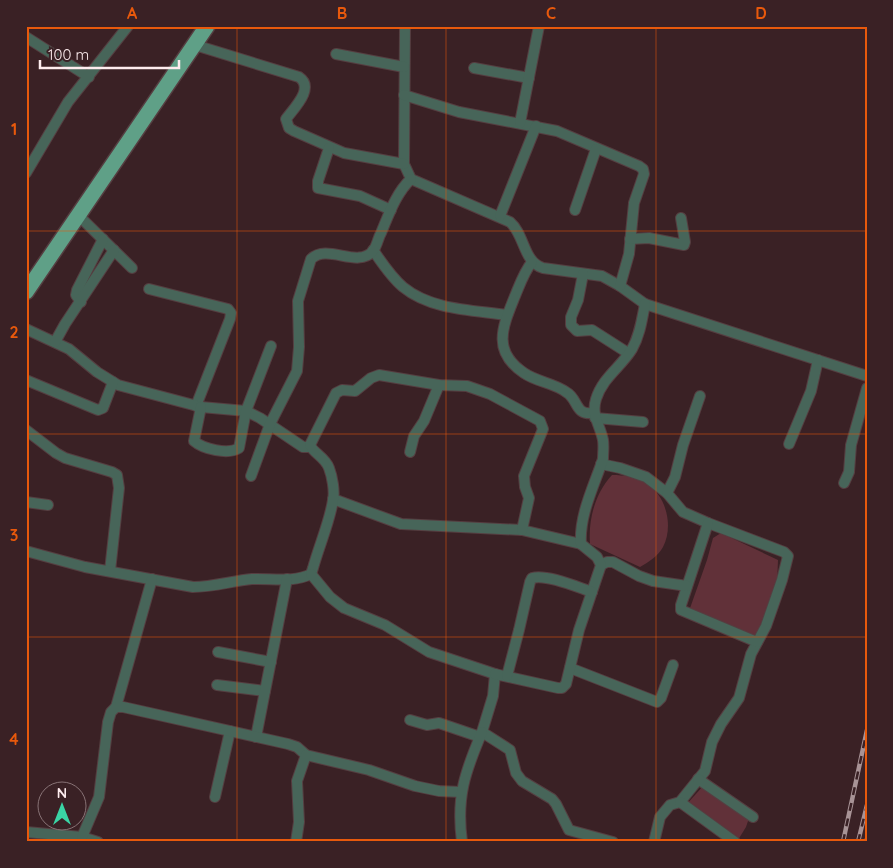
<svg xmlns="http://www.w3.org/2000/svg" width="893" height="868" viewBox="0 0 893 868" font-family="Quicksand,sans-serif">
<rect width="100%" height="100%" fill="#3a2125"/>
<!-- green -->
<g fill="#613139">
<path d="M612 475C624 475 636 477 646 483 666 495 674 526 663 547 658 556 649 562 640 567L590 544C588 520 595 493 612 475Z"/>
<path d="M721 533 778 560 777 585 772 607 753 641 689 611 707 560 713 538Z"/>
<path d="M704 785 751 812 746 827 738 840 686 805Z"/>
</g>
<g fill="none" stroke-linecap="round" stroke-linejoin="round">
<!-- street casing -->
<g stroke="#553e41" stroke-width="12">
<g id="street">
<path d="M405 26 404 164 411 179 510 222C525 235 523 262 543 268L602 276 620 286 645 304 867 376"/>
<path d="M26 37 89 77"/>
<path d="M195 45 299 77C315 88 294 108 286 119L289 128 294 131 344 153 404 164"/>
<path d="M336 54 404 67"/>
<path d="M474 68 529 78"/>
<path d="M404 95 459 112 557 131 639 166 643 169 644 174 634 203 629 254 620 286"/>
<path d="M520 123 539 26"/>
<path d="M329 148 318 181V188L360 196 391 210"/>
<path d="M26 173 68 102 128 26"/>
<path d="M575 210 596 149"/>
<path d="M78 215 132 268"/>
<path d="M500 216 536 126"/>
<path d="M630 239 649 238 684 245 685 242 681 218"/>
<path d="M373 250C382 263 391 277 403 287 431 310 472 310 507 315"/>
<path d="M532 262C524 272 520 284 515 296 503 326 491 351 524 373 537 382 554 383 566 392 579 399 574 416 594 413"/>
<path d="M583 274 578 300 571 317V325L577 331 592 330 628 353"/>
<path d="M149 289 228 309 231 313 230 319 196 406"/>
<path d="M81 302 76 295 77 290 103 239"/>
<path d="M26 329 69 349 97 372 118 385 201 407 246 411 260 418 303 447H310"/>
<path d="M55 342 65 324 114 250"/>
<path d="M26 380 98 410 103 408 113 382"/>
<path d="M201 407 194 441C203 449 228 455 239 448L246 411 271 346"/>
<path d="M595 418 643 422"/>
<path d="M26 430 56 453 65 458 112 472 117 475 119 488 110 571"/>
<path d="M789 444 811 391 818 360"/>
<path d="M410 452 414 436 424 421 439 385"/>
<path d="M601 464 620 468 646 477 667 493 683 512 708 523 784 552 788 556 782 580 766 626 751 654 739 698 721 724 712 742 705 771 680 802 670 805 660 817 654 842"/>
<path d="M251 476 270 424 297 371 299 347 298 301 311 259C328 243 357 269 373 251 377 246 378 238 381 233 389 214 396 193 411 179"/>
<path d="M844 483 849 472 851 445 867 388"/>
<path d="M667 493 675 477 683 445 700 396"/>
<path d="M333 499 401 524 522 530 581 544"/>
<path d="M26 502 48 505"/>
<path d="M708 523 681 605V610L757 642"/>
<path d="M26 551 85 567 193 587C213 587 232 581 252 579 271 578 293 583 311 574L313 568C319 546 330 521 333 500 335 491 332 476 329 468 325 457 313 453 310 445L336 393 342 390 355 391 371 378 379 375 439 385 467 386 490 394 540 421 543 429 524 476 525 487 529 498 522 530"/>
<path d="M601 565 607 562H613L639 576 653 581 687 586"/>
<path d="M311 574 330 597 344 608 385 625 429 652 495 674 493 696 482 732 510 750 516 773 522 781 552 799 556 804 569 830 613 842"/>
<path d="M218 652 271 662"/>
<path d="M570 668 657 702 661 698 673 665"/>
<path d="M495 674 558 688H562L566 684 579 630 601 565 597 557 581 544C579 515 594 486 603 459 603 453 604 446 603 440 600 425 591 415 596 399 603 377 621 367 632 349 640 335 642 319 645 304"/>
<path d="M507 676 519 630 530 582 532 578C547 574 577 587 592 592"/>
<path d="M217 685 265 691"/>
<path d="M116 707 152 579"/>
<path d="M410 720 427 725 439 723 480 737"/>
<path d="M256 737 287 579"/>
<path d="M698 779 753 817"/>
<path d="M215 797 230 731"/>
<path d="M680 802 735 842"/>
<path d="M26 832 82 837 98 842"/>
<path d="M82 837 99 797 108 722 111 712 116 707H123L288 744 297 747 306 755 369 770 415 786 439 791 461 792"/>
<path d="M296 842 299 822 297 781 306 755"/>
<path d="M462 842C456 797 465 772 482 732"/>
</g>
</g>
<!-- primary casing -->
<g stroke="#553e41" stroke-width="18">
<path id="primary" d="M26 292 207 26"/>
</g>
<!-- street -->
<use href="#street" stroke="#476559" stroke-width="10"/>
<!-- primary -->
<use href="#primary" stroke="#5fa087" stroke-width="15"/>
<!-- rail casing -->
<g stroke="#a89396" stroke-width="4.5">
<g id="rail">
<path d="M843 842 867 730"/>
<path d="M858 842 867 805"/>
<path d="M866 842 867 839"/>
</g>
</g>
<!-- rail -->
<use href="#rail" stroke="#3a2125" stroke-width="2.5" stroke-dasharray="8" stroke-linecap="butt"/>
</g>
<!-- grid -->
<path fill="none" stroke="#e8590c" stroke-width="1" stroke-opacity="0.55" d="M237 26V842M446 26V842M656 26V842M26 231H867M26 434H867M26 637H867"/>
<!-- border -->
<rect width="893" height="868" fill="none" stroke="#3a2125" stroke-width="55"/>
<!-- north arrow -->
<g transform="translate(62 806)"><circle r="24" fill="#3a2125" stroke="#887376"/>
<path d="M0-4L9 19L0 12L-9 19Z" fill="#3ad4a5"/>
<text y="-8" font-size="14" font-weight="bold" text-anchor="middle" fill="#feedef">N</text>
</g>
<!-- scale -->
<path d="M40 60v8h139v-8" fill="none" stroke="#feedef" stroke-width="2.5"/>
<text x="48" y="60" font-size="15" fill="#feedef" stroke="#3a2125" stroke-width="4" paint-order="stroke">100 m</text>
<rect x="28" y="28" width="838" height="812" fill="none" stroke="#e8590c" stroke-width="2"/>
<g font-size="16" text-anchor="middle" font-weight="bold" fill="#e8590c">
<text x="132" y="19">A</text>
<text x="342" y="19">B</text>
<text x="551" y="19">C</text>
<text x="761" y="19">D</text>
<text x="14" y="135">1</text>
<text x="14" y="338">2</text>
<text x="14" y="541">3</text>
<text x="14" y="745">4</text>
</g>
</svg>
